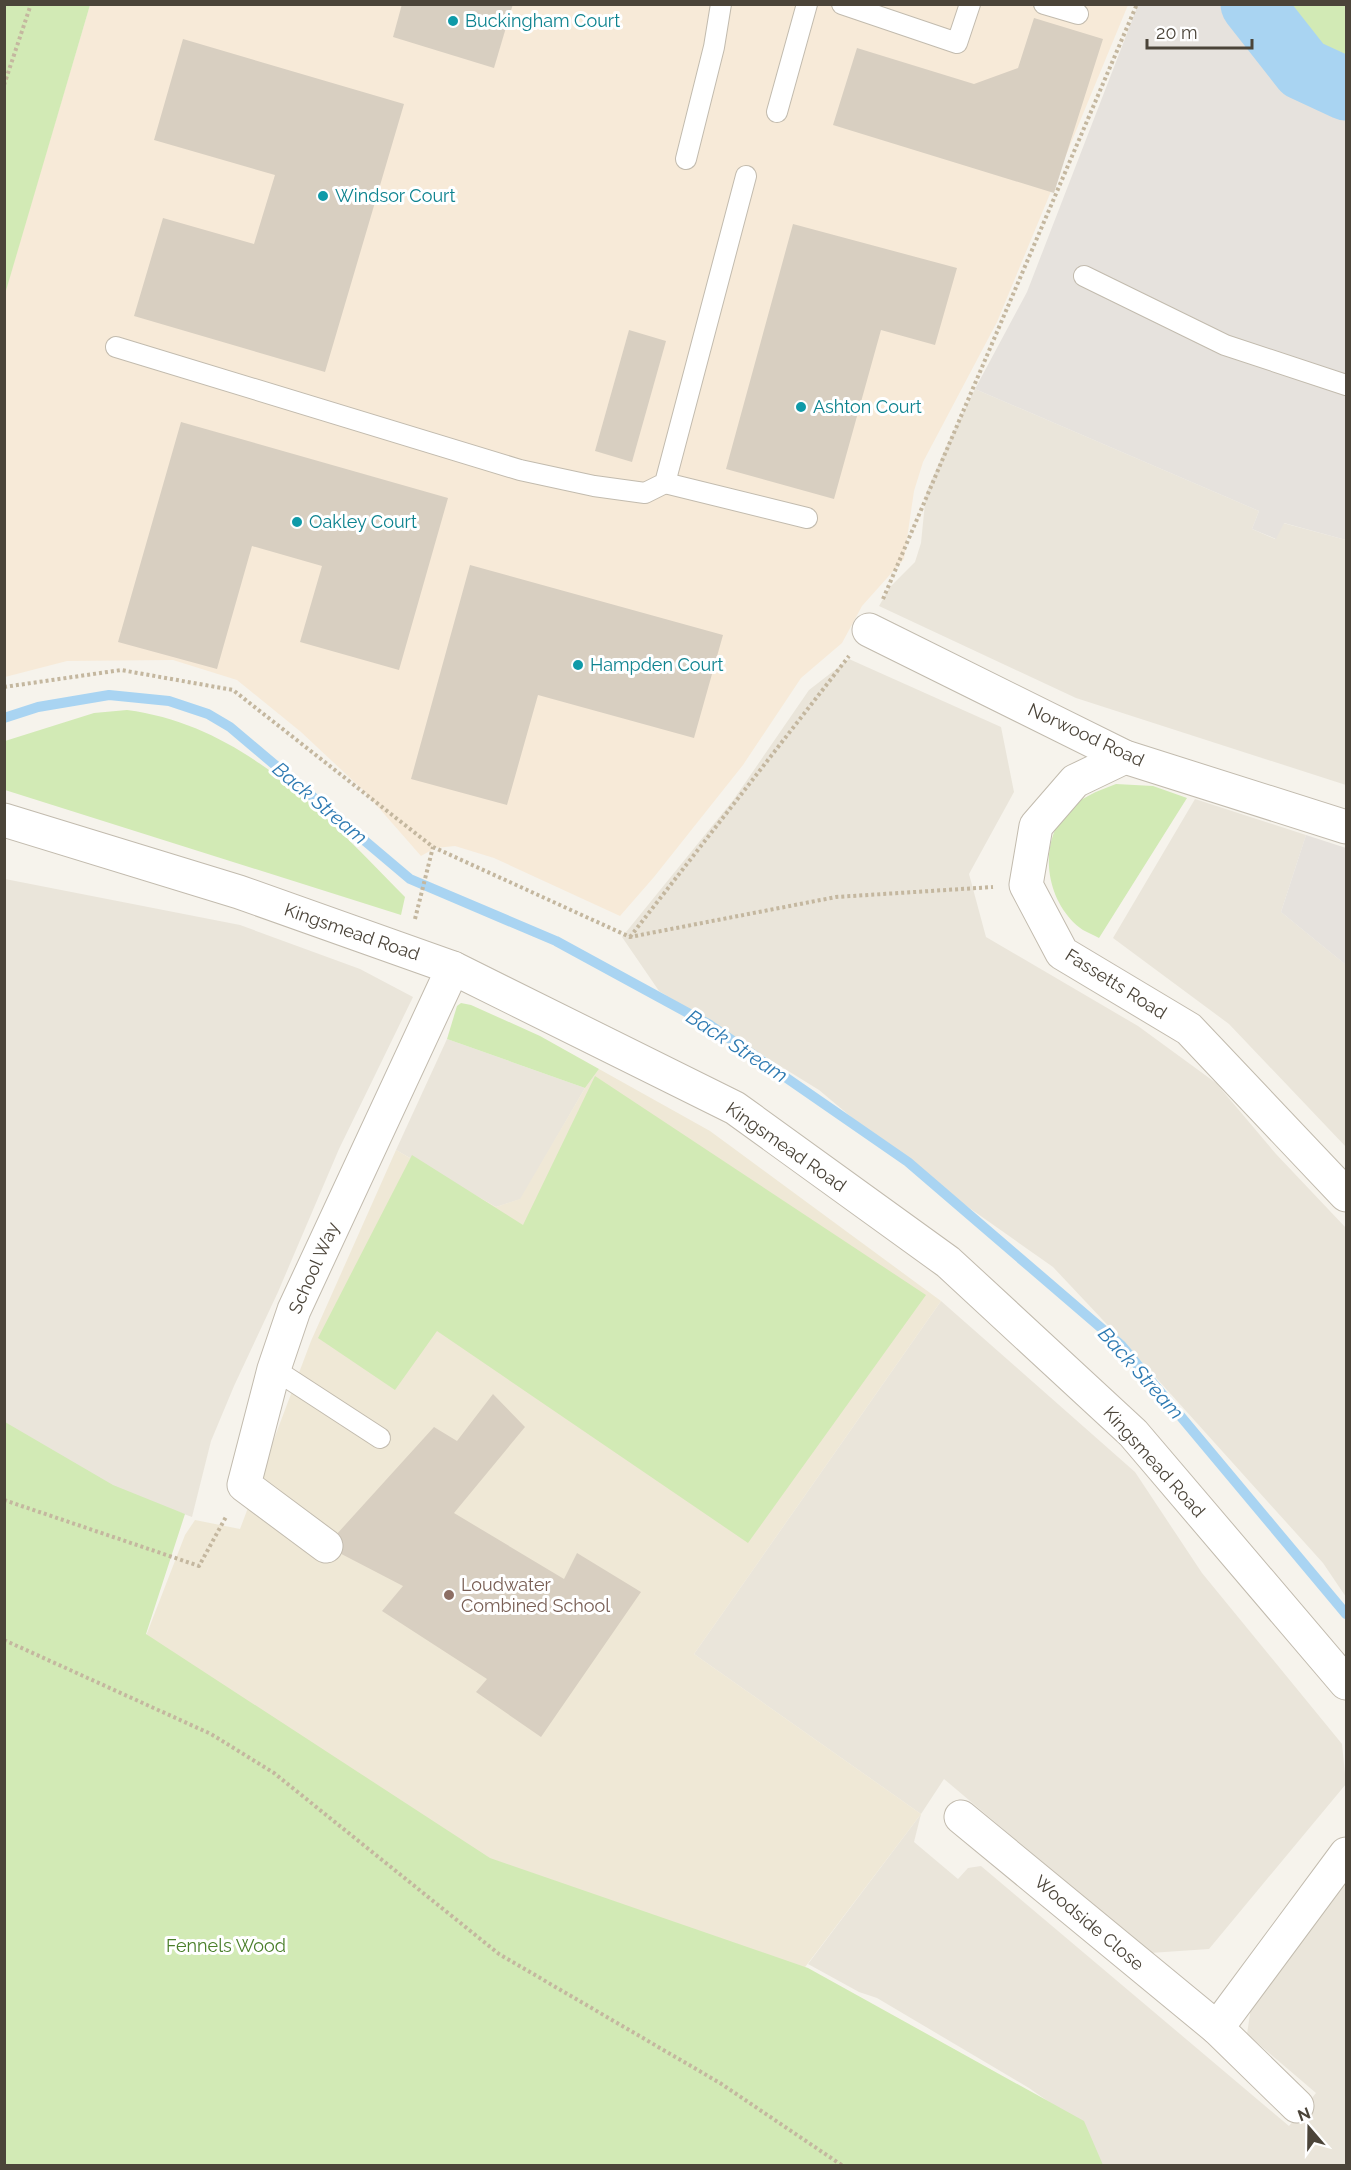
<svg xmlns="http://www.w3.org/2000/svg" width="1351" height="2170" viewBox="0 0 1351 2170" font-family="Raleway,sans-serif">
<rect width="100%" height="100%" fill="#f6f3ec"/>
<!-- residential -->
<g fill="#eae5da">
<path d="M975 389 1259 511 1252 529 1275 539 1283 523 1346 540V785L1076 698 879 606 890 587 915 562 921 543 926 493 947 445Z"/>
<path d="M849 659 1001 727 1014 792 969 874 986 937 1138 1026 1216 1083 1276 1154 1346 1228V1597L1323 1563 1132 1351 1053 1267 911 1167 819 1090 659 991 622 937 734 799 809 690Z"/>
<path d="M1195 799 1306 835 1281 912 1346 965V1147L1229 1024 1113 938Z"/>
<path d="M5 879 240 925 360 969 413 997 339 1149 278 1292 234 1386 211 1441 192 1517 112 1487 5 1426Z"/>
<path d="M447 1039 585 1088 521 1199 496 1207 396 1150Z"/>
<path d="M941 1301 1135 1472 1202 1573 1342 1744 1346 1784 1209 1949 1150 1953 944 1779 921 1814 914 1842 958 1879 968 1868 981 1866 1289 2126 1316 2093 1247 2034 1254 1987 1346 1878V2165H1102L1082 2125 1029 2088 877 1998 859 1992 808 1964 921 1814 694 1654Z"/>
</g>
<!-- commercial -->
<path fill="#f7ead8" d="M90 5H1128L997 322 923 462 914 491 904 559 862 606 842 643 801 678 743 765 654 877 620 916 494 858 455 846 435 848 421 856 364 791 301 732 237 680 173 660 67 661 5 677 4 294Z"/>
<!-- industrial -->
<g fill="#e6e2dd">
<path d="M1138 5H1236L1247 26 1270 53 1346 96V540L1284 523 1276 539 1252 529 1259 511 975 389 1027 292Z"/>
<path d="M1306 835 1346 848V965L1281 912Z"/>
</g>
<!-- education -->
<path fill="#efe8d6" d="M599 1069 710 1131 941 1301 694 1654 921 1814 718 2082 132 1672 185 1535 195 1520 240 1529 311 1341 396 1150 496 1207 520 1199 585 1088Z"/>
<!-- green -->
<g fill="#d2eab5">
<path d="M5 4 90 5 5 294 4 5Z"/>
<path d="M1266 5H1346V65L1296 40 1274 24Z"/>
<path d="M127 710C247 726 325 816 405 897L401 915 5 790V741L94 713Z"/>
<path d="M1116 784 1153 786 1187 798 1099 938C1094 935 1088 933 1083 930 1047 905 1037 847 1065 814 1079 798 1097 791 1116 784Z"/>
<path d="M461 1003 471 1005 540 1036 599 1069 585 1088 447 1039 457 1006Z"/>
<path d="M595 1076 926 1295 748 1543 437 1331 395 1390 318 1338 412 1155 523 1225Z"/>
<path d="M5 1422 113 1485 185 1514 146 1634 490 1858 808 1968 1084 2121 1103 2165H5Z"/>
</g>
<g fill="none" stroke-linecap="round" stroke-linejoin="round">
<!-- stream -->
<path stroke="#a9d4f2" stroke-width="10" d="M4 718 38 707 109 695 169 701 208 714 230 727 410 879 556 941 710 1025 908 1162 1121 1345 1346 1614"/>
<!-- river -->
<path stroke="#a9d4f2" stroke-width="63" d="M1252 4 1303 69 1346 89"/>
</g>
<!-- building -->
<g fill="#d8cfc1">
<path d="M402 4H513L494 68 393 37Z"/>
<path d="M1034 18 1103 39 1054 193 833 125 857 48 974 84 1018 68Z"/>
<path d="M183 39 404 104 325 372 134 316 163 218 254 244 275 175 154 140Z"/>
<path d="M793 224 957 268 935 345 881 330 834 499 726 469Z"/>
<path d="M629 330 666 341 632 462 595 451Z"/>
<path d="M181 422 448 498 399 670 300 642 322 566 252 546 217 669 118 642Z"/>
<path d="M470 565 723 635 694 738 538 695 507 805 411 779Z"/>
<path d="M493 1394 525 1427 454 1513 564 1579 577 1553 641 1592 541 1737 476 1692 487 1679 382 1611 403 1586 326 1546 434 1427 457 1441Z"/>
</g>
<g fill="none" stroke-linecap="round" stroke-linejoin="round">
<!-- lane casing -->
<g stroke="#c2bbae" stroke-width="22">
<g id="lane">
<path d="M842 4 957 43 970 4"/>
<path d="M1044 4 1078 14"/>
<path d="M777 112 807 4"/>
<path d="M686 159 714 47 721 4"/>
<path d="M1084 276 1225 345 1346 385"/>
<path d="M116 347 520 470 594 486 645 493 665 483 746 176"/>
<path d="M665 483 807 518"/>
<path d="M274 1369 380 1438"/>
</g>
</g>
<!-- street casing -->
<g stroke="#c2bbae" stroke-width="35">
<g id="street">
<path d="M869 630 1125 757 1346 827"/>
<path d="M1125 757 1075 781 1036 826 1026 885 1062 953 1189 1029 1346 1195"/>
<path d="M4 820 239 892 453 968 735 1108 948 1262 1133 1433 1346 1683"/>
<path d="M326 1546 244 1485 274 1369 294 1310 453 968"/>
<path d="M961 1817 1217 2028 1346 1854"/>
<path d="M1217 2028 1297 2106"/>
</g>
</g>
<!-- path -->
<g stroke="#c4b79f" stroke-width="4" stroke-dasharray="3 3" stroke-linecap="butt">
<path d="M4 85 31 4"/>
<path d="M883 599 1137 4"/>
<path d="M4 687 121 670 233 690 433 847 630 937 836 897 993 887"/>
<path d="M415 919 433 847"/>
<path d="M630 937 849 656"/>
<path d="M4 1500 199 1566 227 1515"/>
<path d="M4 1640 211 1734 274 1773 499 1954 720 2083 843 2166"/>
</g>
<!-- lane -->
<use href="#lane" stroke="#fff" stroke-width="20"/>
<!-- street -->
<use href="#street" stroke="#fff" stroke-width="33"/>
</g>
<!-- markers -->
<g fill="#0f9aa8" stroke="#fff" stroke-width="2">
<circle cx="453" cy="21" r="6"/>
<circle cx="323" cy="196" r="6"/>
<circle cx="801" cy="407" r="6"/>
<circle cx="297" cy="522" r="6"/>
<circle cx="578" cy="665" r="6"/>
</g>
<circle fill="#8d6e63" stroke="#fff" stroke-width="2" cx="449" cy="1595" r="6"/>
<g text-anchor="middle" stroke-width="6" stroke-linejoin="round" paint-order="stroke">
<!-- culture labels -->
<g font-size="18" fill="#0d838f" stroke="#fff" text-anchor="start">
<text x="465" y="27">Buckingham Court</text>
<text x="335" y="202">Windsor Court</text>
<text x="813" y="413">Ashton Court</text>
<text x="309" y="528">Oakley Court</text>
<text x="590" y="671">Hampden Court</text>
</g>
<!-- street labels -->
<g font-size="18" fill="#4b4439" stroke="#fff">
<text transform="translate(1086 735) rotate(25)" y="6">Norwood Road</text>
<text transform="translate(352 932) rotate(19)" y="6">Kingsmead Road</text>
<text transform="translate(1116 984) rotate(32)" y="6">Fassetts Road</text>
<text transform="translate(786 1147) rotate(35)" y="6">Kingsmead Road</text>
<text transform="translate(314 1268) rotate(-66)" y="6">School Way</text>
<text transform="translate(1154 1462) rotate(48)" y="6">Kingsmead Road</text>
<text transform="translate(1089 1923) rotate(40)" y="6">Woodside Close</text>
</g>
<!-- education labels -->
<g font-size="18" fill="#785e54" stroke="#fff" text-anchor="start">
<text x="461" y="1591">Loudwater<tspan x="461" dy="21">Combined School</tspan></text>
</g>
<!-- park labels -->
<g font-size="18" fill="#4a7f2a" stroke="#fff">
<text x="226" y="1952">Fennels Wood</text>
</g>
<!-- water labels -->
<g font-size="20" font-style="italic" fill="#2e7ab2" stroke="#fff">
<text transform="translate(320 803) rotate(40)" y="7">Back Stream</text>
<text transform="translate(737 1046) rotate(33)" y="7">Back Stream</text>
<text transform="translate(1141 1373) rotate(48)" y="7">Back Stream</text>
</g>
</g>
<!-- border -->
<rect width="1351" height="2170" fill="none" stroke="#4b4439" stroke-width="12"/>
<!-- north arrow -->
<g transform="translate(1309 2128) rotate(340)" stroke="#ffffff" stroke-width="4.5" paint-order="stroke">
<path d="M0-4.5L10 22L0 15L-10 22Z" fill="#4b4439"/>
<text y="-9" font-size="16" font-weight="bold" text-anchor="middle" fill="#4b4439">N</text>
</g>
<!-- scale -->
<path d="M1147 39v9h105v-9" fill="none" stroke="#4b4439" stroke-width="3"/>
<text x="1156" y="39" font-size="18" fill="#4b4439" stroke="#ffffff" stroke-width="4.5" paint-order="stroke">20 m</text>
</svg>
